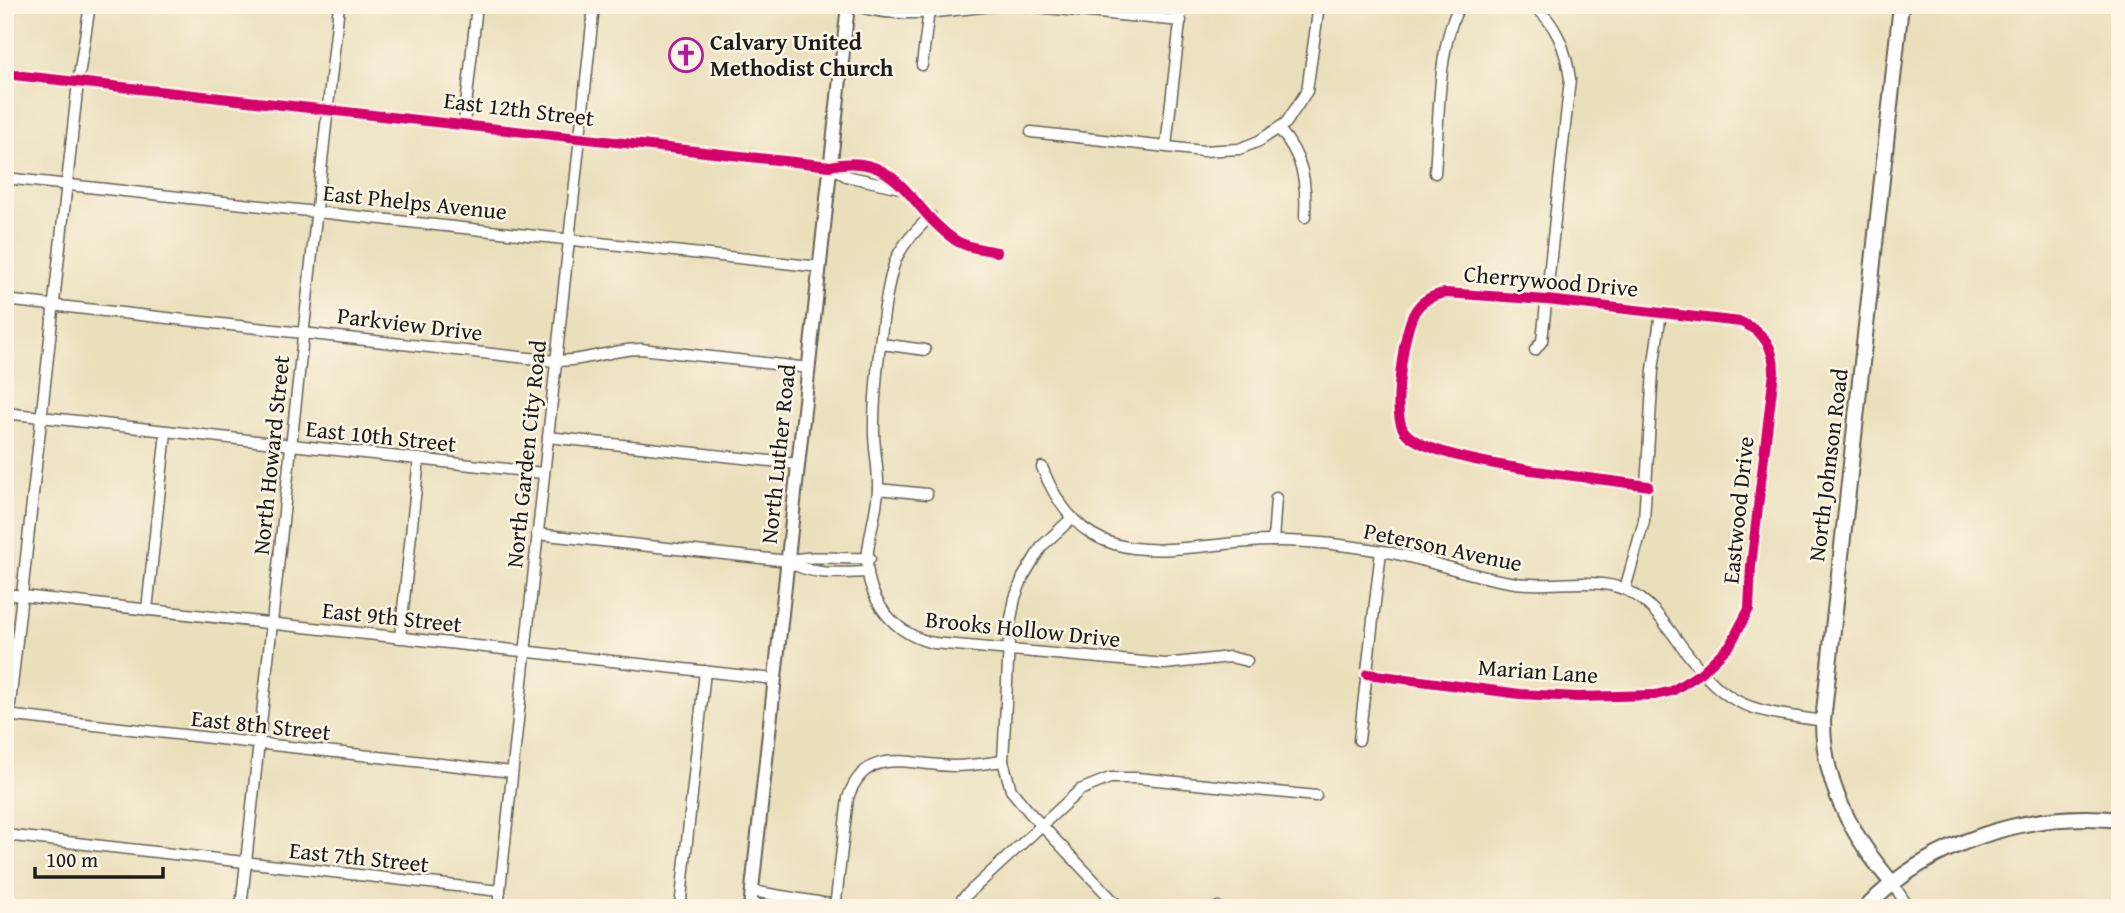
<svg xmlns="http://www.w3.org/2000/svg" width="2125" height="913" viewBox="0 0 2125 913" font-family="'Gentium Book Plus',serif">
<rect width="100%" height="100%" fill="#fcf5e5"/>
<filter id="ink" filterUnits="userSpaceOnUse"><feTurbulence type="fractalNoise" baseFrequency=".0143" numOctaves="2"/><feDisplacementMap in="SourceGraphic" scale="14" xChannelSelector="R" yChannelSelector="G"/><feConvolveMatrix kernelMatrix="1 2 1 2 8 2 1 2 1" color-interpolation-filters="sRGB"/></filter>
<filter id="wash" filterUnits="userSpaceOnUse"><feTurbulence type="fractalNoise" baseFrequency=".00686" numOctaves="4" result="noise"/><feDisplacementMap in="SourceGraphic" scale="28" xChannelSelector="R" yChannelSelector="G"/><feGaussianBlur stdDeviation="1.57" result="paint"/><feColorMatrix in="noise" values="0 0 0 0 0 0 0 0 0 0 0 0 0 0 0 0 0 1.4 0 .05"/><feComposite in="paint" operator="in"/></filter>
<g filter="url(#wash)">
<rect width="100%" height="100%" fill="#eadfbb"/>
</g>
<g filter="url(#ink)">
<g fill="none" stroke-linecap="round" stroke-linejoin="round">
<!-- minor casing -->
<g stroke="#646054" stroke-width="13">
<g id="minor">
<path d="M856 5C893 21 959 9 999 5"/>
<path d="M1017 5 1181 21"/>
<path d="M1533 5C1557 24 1566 50 1570 79L1542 341 1535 350"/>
<path d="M922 65 929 10"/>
<path d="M5 74 830 166C899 150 909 209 955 240 967 248 983 249 997 252"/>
<path d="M464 124 477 5"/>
<path d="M1279 129C1303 156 1307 182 1305 217"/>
<path d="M1031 132 1203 151 1239 149 1259 141 1286 123 1307 91 1319 5"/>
<path d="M1166 146 1182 5"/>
<path d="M830 166 846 176 905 189"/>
<path d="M1435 173C1439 126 1437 45 1460 5"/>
<path d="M5 178 820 267"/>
<path d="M931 216C918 228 905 241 897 257 884 284 874 392 874 426 873 447 879 468 878 489 877 516 864 548 868 574 874 609 900 636 934 643L1165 664 1230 657 1247 661"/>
<path d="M5 300 555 361C585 362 612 349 641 349L809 368"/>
<path d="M882 344 925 350"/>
<path d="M5 413 543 473"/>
<path d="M548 437 798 464"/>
<path d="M1042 467C1088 585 1176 542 1272 541 1308 540 1347 545 1382 551 1428 559 1471 577 1516 583 1550 588 1594 576 1626 590 1648 600 1661 618 1675 637 1726 707 1739 709 1823 721"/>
<path d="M878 489 927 494"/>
<path d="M1072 518 1042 546 1023 577 1015 598 1010 624 1003 761 1011 790 1030 813 1120 908"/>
<path d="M537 534 788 561C813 554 843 560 870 558"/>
<path d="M1273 541 1276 498"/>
<path d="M788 561C810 576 842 573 868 572"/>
<path d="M1625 589 1644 521 1653 370 1661 312"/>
<path d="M5 594 775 679"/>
<path d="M147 610 166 432"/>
<path d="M400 638 419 459"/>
<path d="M1367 674 1520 694 1578 697 1655 695 1672 691 1701 673 1730 645 1749 609 1751 566 1774 372C1774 347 1764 332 1741 322L1547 300 1445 293C1414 298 1410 319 1404 347 1401 366 1393 415 1404 431 1429 465 1603 478 1648 486"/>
<path d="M6 715 512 772"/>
<path d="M1359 740 1381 551"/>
<path d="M5 750 78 82 90 5"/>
<path d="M5 835 500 891"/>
<path d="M1893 884 1909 908"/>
<path d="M752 891 835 905"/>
<path d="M962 899 1080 790 1110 778H1137L1316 796"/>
<path d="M751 904 784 908 812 903"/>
<path d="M241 908 339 5"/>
<path d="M498 908 594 5"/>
<path d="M680 908 705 671"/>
<path d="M835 908 848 798C866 743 912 766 954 766 970 766 987 763 1003 761"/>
<path d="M1218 908V907"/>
</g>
</g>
<!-- tertiary casing -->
<g stroke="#646054" stroke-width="16">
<path id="tertiary" d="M750 908 848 5"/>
</g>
<!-- secondary casing -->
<g stroke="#646054" stroke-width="18">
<g id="secondary">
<path d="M1893 884C1852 837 1823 784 1823 721L1901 5"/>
<path d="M1866 908C1929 841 2031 810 2120 820"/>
</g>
</g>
<!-- minor -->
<use href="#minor" stroke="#fff" stroke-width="10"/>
<!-- tertiary -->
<use href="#tertiary" stroke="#fff" stroke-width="12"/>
<!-- secondary -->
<use href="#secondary" stroke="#fff" stroke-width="14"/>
<!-- cycleway casing -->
<g stroke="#fcf5e5" stroke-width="15">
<g id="cycleway">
<path d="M5 74 830 166C899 150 909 209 955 240 967 248 983 249 997 252"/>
<path d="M1367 674 1520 694 1578 697 1655 695 1672 691 1701 673 1730 645 1749 609 1751 566 1774 372C1774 347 1764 332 1741 322L1547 300 1445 293C1414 298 1410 319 1404 347 1401 366 1393 415 1404 431 1429 465 1603 478 1648 486"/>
</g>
</g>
<!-- cycleway -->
<use href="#cycleway" stroke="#d6006c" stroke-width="10"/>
</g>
</g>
<!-- icons -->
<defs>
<g id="church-ring" transform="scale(1.75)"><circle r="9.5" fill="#fcf5e5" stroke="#b5179e" stroke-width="1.5"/><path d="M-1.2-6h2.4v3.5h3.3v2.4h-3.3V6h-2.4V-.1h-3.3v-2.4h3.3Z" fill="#b5179e"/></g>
</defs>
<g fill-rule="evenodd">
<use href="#church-ring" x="686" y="55"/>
</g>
<g text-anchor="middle" stroke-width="5" stroke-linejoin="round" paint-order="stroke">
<!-- poi labels -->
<g font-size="23" font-weight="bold" fill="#1c1c1c" stroke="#fcf5e5" text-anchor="start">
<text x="710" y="50">Calvary United<tspan x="710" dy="26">Methodist Church</tspan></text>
</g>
<!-- street labels -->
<g font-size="23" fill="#1c1c1c" stroke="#fcf5e5">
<text transform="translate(519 109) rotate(7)" y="8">East 12th Street</text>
<text transform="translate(415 202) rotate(6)" y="8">East Phelps Avenue</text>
<text transform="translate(1551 281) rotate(5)" y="8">Cherrywood Drive</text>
<text transform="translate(410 324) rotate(7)" y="8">Parkview Drive</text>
<text transform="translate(381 436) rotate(6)" y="8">East 10th Street</text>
<text transform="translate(526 454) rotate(-84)" y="8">North Garden City Road</text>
<text transform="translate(778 454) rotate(-84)" y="8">North Luther Road</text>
<text transform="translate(271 455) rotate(-84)" y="8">North Howard Street</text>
<text transform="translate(1828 465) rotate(-83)" y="8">North Johnson Road</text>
<text transform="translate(1738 510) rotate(-84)" y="8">Eastwood Drive</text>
<text transform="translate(1443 547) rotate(12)" y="8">Peterson Avenue</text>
<text transform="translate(392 617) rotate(6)" y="8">East 9th Street</text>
<text transform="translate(1023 629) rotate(6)" y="8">Brooks Hollow Drive</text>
<text transform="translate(1538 671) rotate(4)" y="8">Marian Lane</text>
<text transform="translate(261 725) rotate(6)" y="8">East 8th Street</text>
<text transform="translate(359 857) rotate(6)" y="8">East 7th Street</text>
</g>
</g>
<!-- margin -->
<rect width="2125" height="913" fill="none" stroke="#fcf5e5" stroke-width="28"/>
<!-- scale -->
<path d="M35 867v10h128v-10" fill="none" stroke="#1c1c1c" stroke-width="3.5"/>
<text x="46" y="867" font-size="21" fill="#1c1c1c" stroke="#fcf5e5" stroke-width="5" paint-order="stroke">100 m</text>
</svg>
